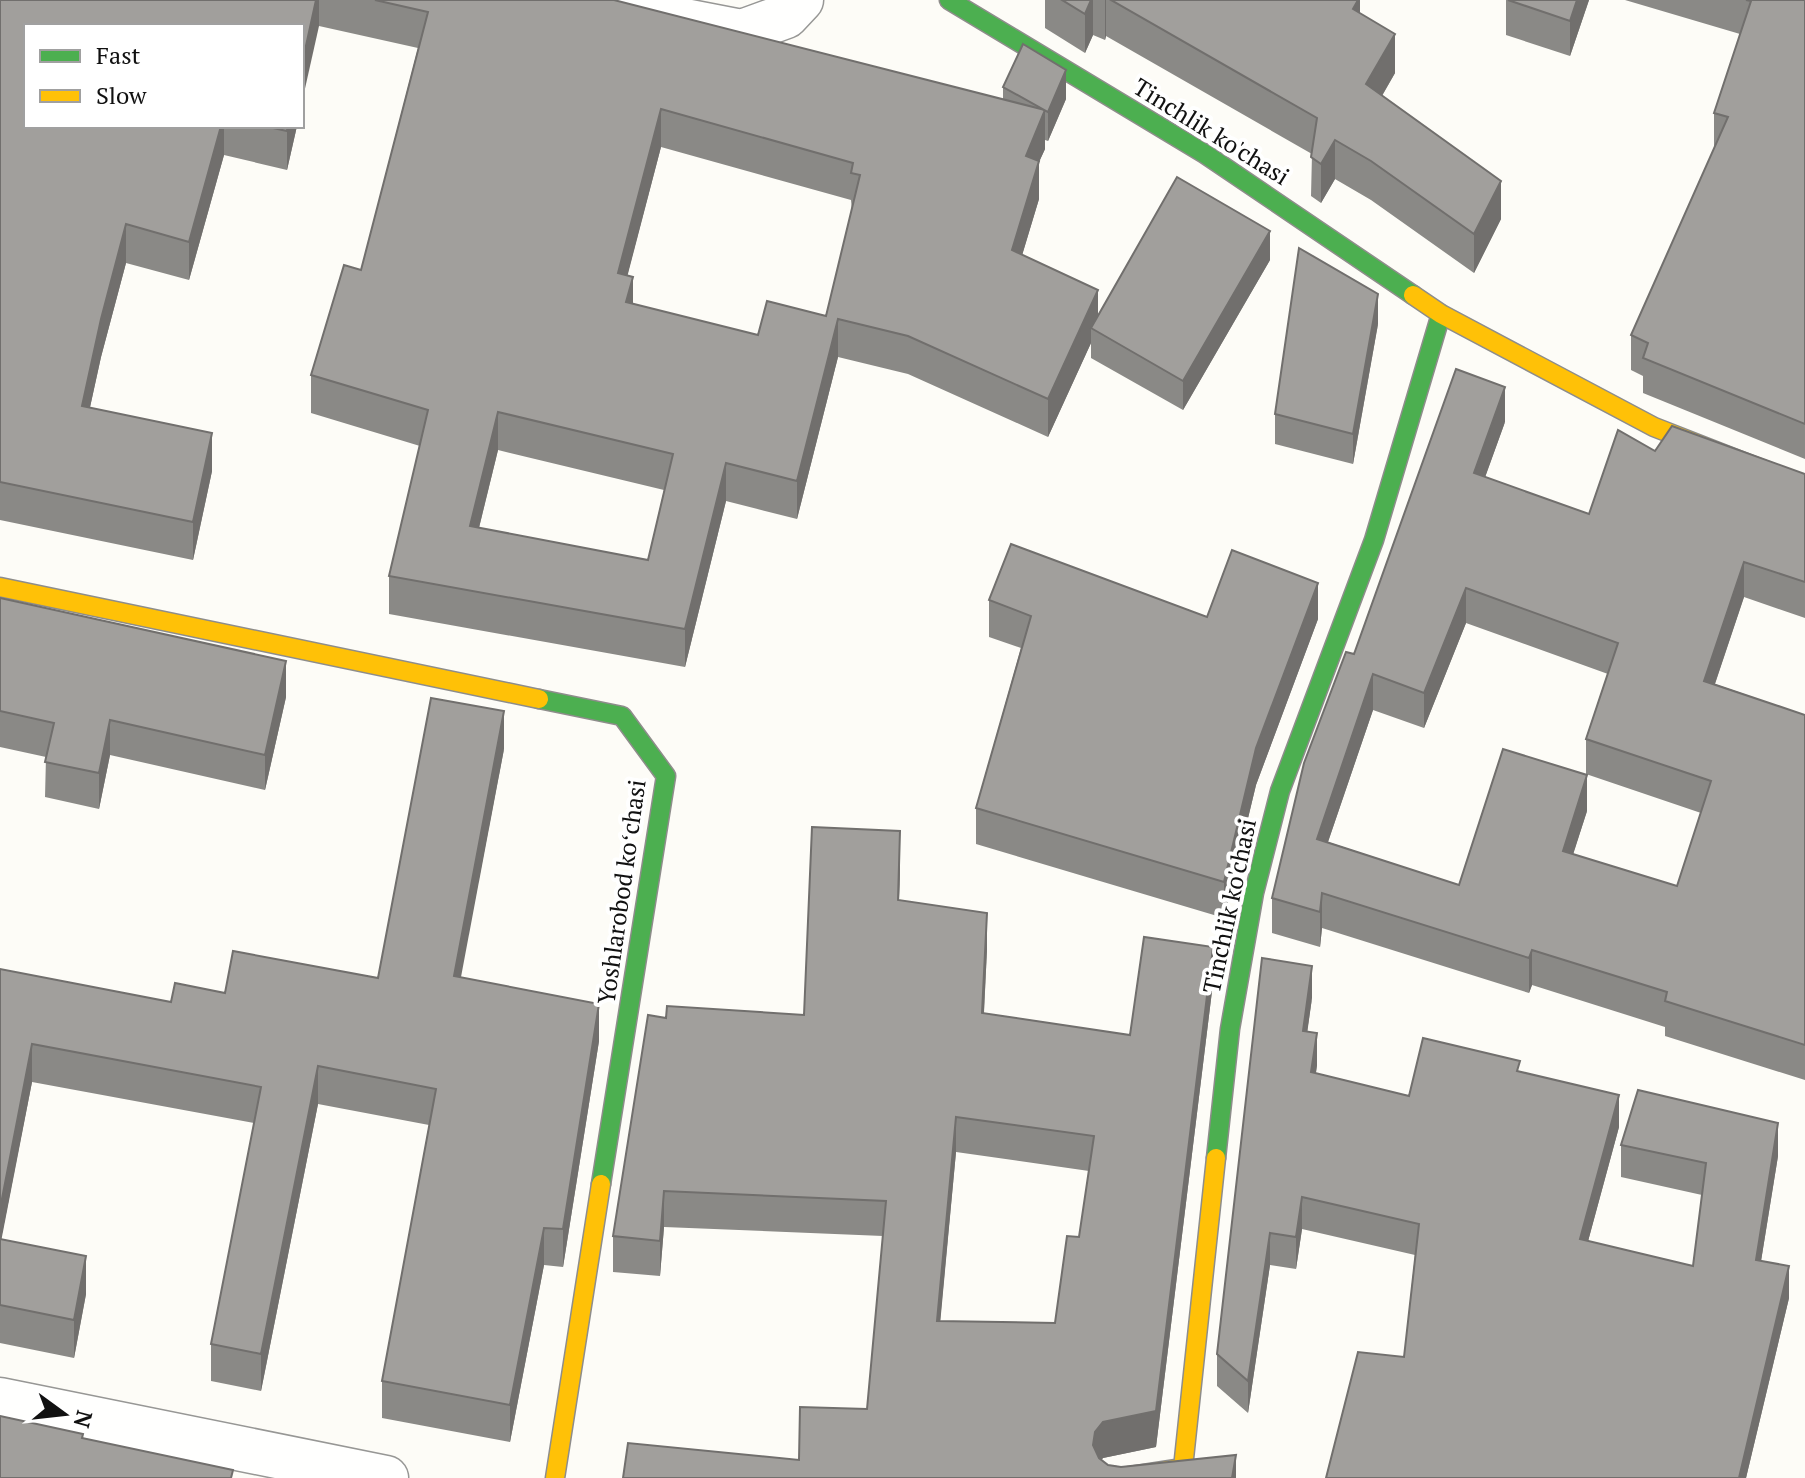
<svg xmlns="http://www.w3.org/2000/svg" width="1805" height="1478" viewBox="0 0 1805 1478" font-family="'PT Serif',serif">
<rect width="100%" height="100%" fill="#fdfcf7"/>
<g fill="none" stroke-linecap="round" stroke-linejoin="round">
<!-- street casing -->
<g stroke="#979795" stroke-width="47">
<g id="street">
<path d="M575 0 742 32 786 16 801 0"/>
<path d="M0 1400 386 1478"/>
</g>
</g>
<!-- fast casing -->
<g stroke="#8e8d8b" stroke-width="21">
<g id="fast">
<path d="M949 0 1205 154 1413 295"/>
<path d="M539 699 622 716 666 776 601 1184"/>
<path d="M1216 1158 1230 1029 1254 893 1280 791 1374 540 1441 314"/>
</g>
</g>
<!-- slow casing -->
<g stroke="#8e8d8b" stroke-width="21">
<g id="slow">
<path d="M1413 295 1441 314 1654 427 1805 486"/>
<path d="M0 587 539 699"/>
<path d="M555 1478 601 1184"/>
<path d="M1118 1478 1183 1468 1216 1158"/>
</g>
</g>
<!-- street -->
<use href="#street" stroke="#fffffe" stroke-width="44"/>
<!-- fast -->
<use href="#fast" stroke="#4caf50" stroke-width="18"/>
<!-- slow -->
<use href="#slow" stroke="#ffc107" stroke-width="18"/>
</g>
<!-- wall -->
<g fill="#8a8986" fill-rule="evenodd">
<path d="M0 0H614L1003 100V87L1066 99 1048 141 1045 140V149L1039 162V199L1022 255 1098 316 1270 260 1183 410 1091 358V343L1048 437 908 374 838 357 797 519 726 501 685 667 389 614V576L420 446 311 413V375L361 270 418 48 319 26 26 126H297L287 170 224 155 189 280 126 263 101 357 90 407 212 471 193 560 0 520ZM661 147 851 200 852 211 826 316 758 335 633 304 627 276ZM498 450 664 490 648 560 479 528Z"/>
<path d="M1045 0H1360V13L1395 73 1382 96 1501 219 1474 273 1371 200 1335 179 1321 203 1311 196 1312 154 1106 36 1105 40 1093 35 1085 53 1045 28Z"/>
<path d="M1506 0H1589L1570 56 1506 35Z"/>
<path d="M1625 0H1805V459L1643 393V376L1631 370V335L1714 148V113L1740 34Z"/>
<path d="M1378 324 1353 464 1275 444V414Z"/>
<path d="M1505 422 1485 477 1589 514 1655 451 1805 474V618L1744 597 1715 684 1805 715V1080L1665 1036V1027L1532 985 1529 993 1322 928 1320 947 1272 933V898L1354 654ZM1466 623 1608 674 1586 739V774L1701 813 1677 886 1573 854 1587 811 1459 885 1328 842 1373 710 1424 728Z"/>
<path d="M0 598 286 697 265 790 110 755 99 809 45 797 46 757 0 747Z"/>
<path d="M989 600 1207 617 1318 619 1256 785 1224 918 976 844V808L1021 648 989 637Z"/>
<path d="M504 749 460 977 599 1041 563 1267 544 1265 510 1442 382 1418V1381L429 1125 318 1104 261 1391 211 1381V1344L254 1123 32 1082 1 1239 86 1294 74 1358 0 1343V969L171 1002 225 993 378 978Z"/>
<path d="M900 867 899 900 987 949 984 1013 1130 1035 1213 983 1156 1447 1103 1458 1101 1460 1108 1465 1236 1478 799 1460 867 1409 883 1236 664 1227 660 1276 613 1272V1236L666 1018 804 1015ZM956 1152 1089 1171 1079 1237 1055 1323 940 1321Z"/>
<path d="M1312 998 1307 1032 1317 1065 1316 1073 1409 1096 1520 1072 1619 1127 1588 1241 1693 1266 1702 1195 1621 1177V1145L1778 1156 1761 1261 1789 1298 1746 1478H1326L1404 1357 1415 1255 1302 1229 1296 1269 1270 1265 1248 1413 1217 1386V1354Z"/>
</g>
<!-- shaded-wall -->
<g fill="#716f6d">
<path d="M316 0H319V26L302 102V64Z"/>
<path d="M1091 0H1093V35L1085 53V14Z"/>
<path d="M1105 0H1106V36L1105 40Z"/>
<path d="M1358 0H1360V36L1353 9Z"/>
<path d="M1577 0H1589L1570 56V21Z"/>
<path d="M1395 34V73L1366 123V84Z"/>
<path d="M1066 70V99L1048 141V112Z"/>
<path d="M661 109V147L618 312V273Z"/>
<path d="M1045 110V149L1039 162V199L1012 289V250L1026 156Z"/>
<path d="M221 126H224V155L189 280V242Z"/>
<path d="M288 126H297L287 170V131Z"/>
<path d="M1335 140V179L1321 203V164Z"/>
<path d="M1501 181V219L1474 273V234Z"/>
<path d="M126 224V263L101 357 82 444V406L101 319Z"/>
<path d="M1270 231V260L1183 410V381Z"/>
<path d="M633 277V315L626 302Z"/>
<path d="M1098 290V329L1091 328V343L1048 437V399Z"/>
<path d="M1378 294V324L1353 464V434Z"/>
<path d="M838 319V357L797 519V481Z"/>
<path d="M1505 387V422L1474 508V473Z"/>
<path d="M498 412V450L470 564V526Z"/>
<path d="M212 433V471L193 560V522Z"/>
<path d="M726 463V501L685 667V629Z"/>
<path d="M1744 562V597L1704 716V681Z"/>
<path d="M1318 583V619L1256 785 1224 918V882L1256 748Z"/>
<path d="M1466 588V623L1424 728V693Z"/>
<path d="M286 661V697L265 790V755Z"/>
<path d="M1373 674V710L1317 874V839Z"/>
<path d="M504 711V749L454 1014V976Z"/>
<path d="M110 720V755L99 809V773Z"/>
<path d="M1587 775V811L1563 886V851Z"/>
<path d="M900 831V867L898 935V900Z"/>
<path d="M1322 893V928L1320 947V912Z"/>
<path d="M987 913V949L982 1049V1013Z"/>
<path d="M1213 947V983L1156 1447 1103 1458 1095 1468 1093 1445 1095 1432Z"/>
<path d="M1532 950V985L1529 993V958Z"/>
<path d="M1312 966V998L1303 1063V1031Z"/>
<path d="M599 1004V1041L563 1267V1229Z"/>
<path d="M1317 1033V1065L1311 1104V1072Z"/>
<path d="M32 1044V1082L0 1247V1209Z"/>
<path d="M318 1066V1104L261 1391V1354Z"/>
<path d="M1619 1095V1127L1580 1271V1239Z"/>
<path d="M956 1117V1152L937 1357V1321Z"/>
<path d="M1778 1123V1156L1756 1292V1260Z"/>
<path d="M664 1191V1227L660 1276V1241Z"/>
<path d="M1302 1197V1229L1296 1269V1237Z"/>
<path d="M544 1228V1265L510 1442V1405Z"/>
<path d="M1270 1233V1265L1248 1413V1381Z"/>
<path d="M86 1256V1294L74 1358V1320Z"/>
<path d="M1789 1266V1298L1746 1478H1739Z"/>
<path d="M1236 1455V1478H1232Z"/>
</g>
<!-- building -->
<g fill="#a19f9c" stroke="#716f6d" stroke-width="2" fill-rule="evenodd">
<path d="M0 0H316L302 64V26H26V126H221L189 242 126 224 101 319 82 406 212 433 193 522 0 482Z"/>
<path d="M375 0H614L1045 110 1026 156 1039 161 1012 250 1098 290 1048 399 908 336 838 319 797 481 726 463 685 629 389 576 428 410 311 375 344 265 361 270 428 12ZM661 109 853 163 851 173 860 175 826 316 767 301 758 335 626 302 633 277 618 273ZM498 412 673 454 648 560 470 526Z"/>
<path d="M1062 0H1091L1085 14Z"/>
<path d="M1111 0H1358L1353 9 1395 34 1366 84 1501 181 1474 234 1371 161 1335 140 1321 164 1311 157 1317 118Z"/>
<path d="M1508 0H1577L1570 21Z"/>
<path d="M1746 0H1805V424L1643 358 1648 343 1631 335 1728 117 1714 113 1751 1Z"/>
<path d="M1023 44 1066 70 1048 112 1003 87Z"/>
<path d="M264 126H288L287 131Z"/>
<path d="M1177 177 1270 231 1183 381 1091 328Z"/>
<path d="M1299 248 1378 294 1353 434 1275 414Z"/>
<path d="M1456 369 1505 387 1474 473 1589 514 1618 430 1655 451 1672 426 1805 474V582L1744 562 1704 681 1805 715V1045L1665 1001 1667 992 1532 950 1529 958 1322 893 1320 912 1272 898 1304 763 1346 652 1354 654ZM1466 588 1618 643 1586 739 1711 781 1677 886 1563 851 1587 775 1503 749 1459 885 1317 839 1373 674 1424 693Z"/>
<path d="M1011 544 1207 617 1232 550 1318 583 1256 748 1224 882 976 808 1031 616 989 600Z"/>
<path d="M0 598 286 661 265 755 110 720 99 773 45 762 54 723 0 711Z"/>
<path d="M431 698 504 711 454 976 599 1004 563 1229 544 1228 510 1405 382 1381 436 1089 318 1066 261 1354 211 1344 261 1087 32 1044 0 1209V969L171 1002 175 983 225 993 233 951 378 978Z"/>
<path d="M812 827 900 831 898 900 987 913 982 1013 1130 1035 1144 937 1213 947 1156 1411 1103 1422 1095 1432 1093 1445 1099 1458 1108 1465 1121 1467 1236 1455 1232 1478H623L628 1443 799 1460 800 1407 867 1409 886 1201 664 1191 660 1241 613 1236 648 1015 666 1018 667 1006 804 1015ZM956 1117 1094 1136 1079 1237 1067 1236 1055 1323 937 1321Z"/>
<path d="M1262 958 1312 966 1303 1031 1317 1033 1311 1072 1409 1096 1423 1038 1520 1061 1517 1071 1619 1095 1580 1239 1693 1266 1706 1163 1621 1145 1638 1090 1778 1123 1756 1260 1789 1266 1739 1478H1326L1358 1352 1404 1357 1419 1224 1302 1197 1296 1237 1270 1233 1248 1381 1217 1354Z"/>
<path d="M0 1239 86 1256 74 1320 0 1305Z"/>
<path d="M0 1416 83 1434 82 1438 233 1470 231 1478H0Z"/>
</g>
<g text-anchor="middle" stroke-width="8" stroke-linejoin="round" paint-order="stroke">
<!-- street labels -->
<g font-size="24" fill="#111" stroke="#fff">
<text transform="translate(1211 132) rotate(32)" y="8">Tinchlik ko'chasi</text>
<text transform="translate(622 892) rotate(-82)" y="8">Yoshlarobod koʻchasi</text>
<text transform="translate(1230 906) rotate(-78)" y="8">Tinchlik ko'chasi</text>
</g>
</g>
<!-- legend -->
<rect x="24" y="24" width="280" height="104" fill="#ffffff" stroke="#a0a0a0" stroke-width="2"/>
<rect x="40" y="50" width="40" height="12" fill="#4caf50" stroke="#a0a0a0" stroke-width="2"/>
<text x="96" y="64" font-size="24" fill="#111111">Fast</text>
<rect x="40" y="90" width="40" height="12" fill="#ffc107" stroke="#a0a0a0" stroke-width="2"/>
<text x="96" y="104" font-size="24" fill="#111111">Slow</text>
<!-- north arrow -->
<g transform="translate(64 1414) rotate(105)" stroke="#ffffff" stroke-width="6" paint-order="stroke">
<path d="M0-6L14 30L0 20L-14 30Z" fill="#111111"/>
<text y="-12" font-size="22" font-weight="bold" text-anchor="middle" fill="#111111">N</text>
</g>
</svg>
